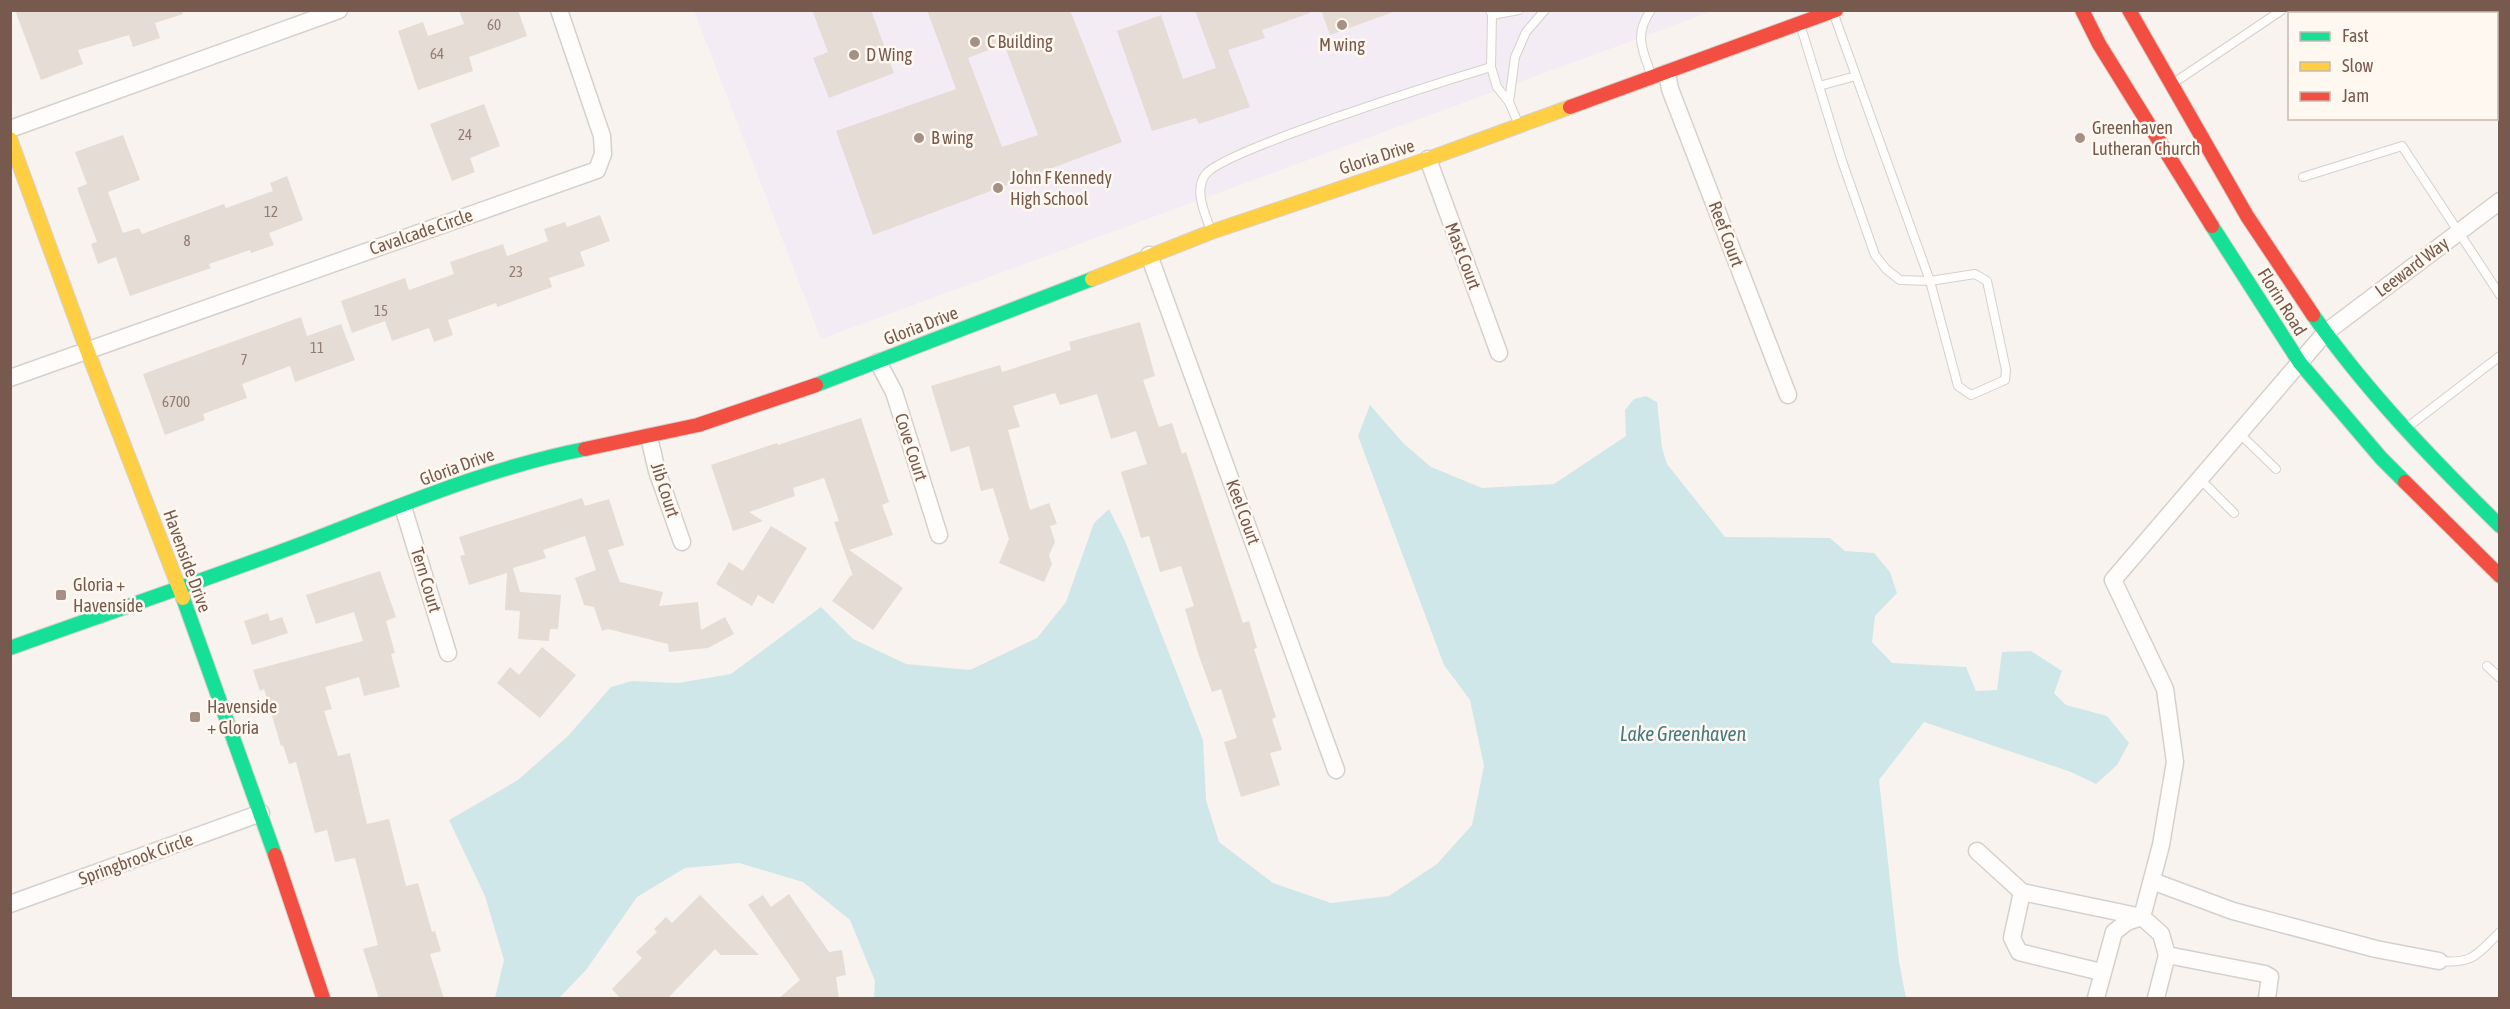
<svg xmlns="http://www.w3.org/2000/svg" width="2510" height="1009" viewBox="0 0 2510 1009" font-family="'Asap Condensed',sans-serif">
<rect width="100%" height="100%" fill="#f8f3ee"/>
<!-- education -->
<path fill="#f4ecf4" d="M694 11H1713L821 339Z"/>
<!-- water -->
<path fill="#cfe7e8" d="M1646 396 1657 402 1662 448 1667 464 1725 537 1830 538 1845 551 1874 553 1890 572 1897 593 1875 616 1872 642 1892 663 1966 667 1976 691 1997 690 2002 652 2031 651 2062 671 2054 693 2066 705 2107 716 2129 743 2117 765 2096 784 2071 772 1924 722 1879 780 1899 962 1906 998H874L875 981 850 920 803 882 739 863 685 868 637 897 586 970 559 998H495L504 960 485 896 449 820 518 780 568 736 611 687 632 681 678 683 731 674 821 607 853 639 906 664 970 670 1037 638 1066 602 1094 523 1109 509 1125 541 1203 740 1206 800 1219 842 1273 883 1331 903 1389 896 1437 864 1472 825 1484 766 1470 700 1444 665 1358 436 1370 405 1404 444 1431 467 1482 488 1554 484 1626 436 1625 410 1634 399Z"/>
<!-- building -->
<g fill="#e4dcd5" fill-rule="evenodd">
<path d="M15 10H182L183 14 155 23 160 38 133 47 129 35 78 50 83 64 41 80Z"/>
<path d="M459 10H518L527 36 469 57 473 71 418 90 398 31 423 22 428 36 464 24Z"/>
<path d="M812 10H871L894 73 829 98 813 58 828 52Z"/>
<path d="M927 10H1070L1122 142 873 235 836 131 956 89ZM1004 44 1038 135 1002 147 968 58Z"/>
<path d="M1195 10H1309L1310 13 1262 30 1265 38 1228 50 1250 107 1199 124 1196 118 1152 131 1117 31 1161 15 1183 79 1216 68Z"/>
<path d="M1321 10H1392L1393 12 1330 35Z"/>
<path d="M484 104 500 146 470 158 475 172 452 181 430 124Z"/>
<path d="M123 135 140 180 108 192 123 233 139 228 142 234 224 204 226 208 273 191 270 183 287 176 303 220 269 233 274 245 251 253 250 250 209 264 211 268 130 296 116 257 98 264 91 244 97 242 77 188 87 184 75 152Z"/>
<path d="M600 215 610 241 580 252 585 266 549 278 552 287 497 307 496 303 448 320 453 335 434 342 429 328 392 341 385 321 352 333 341 301 405 278 409 290 454 274 450 262 503 244 507 256 548 241 544 229 565 222 567 227Z"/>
<path d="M301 317 307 336 341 324 355 360 295 382 290 366 242 384 247 398 203 414 205 420 165 435 143 374Z"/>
<path d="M1140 322 1155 376 1143 380 1159 427 1172 423 1182 454 1186 452 1243 623 1249 621 1257 648 1254 649 1276 717 1272 719 1282 750 1270 753 1280 785 1241 797 1224 742 1237 738 1221 689 1212 692 1199 656 1185 609 1194 606 1181 566 1160 572 1149 536 1141 538 1121 472 1147 464 1136 431 1111 439 1097 394 1060 405 1055 393 1013 406 1020 427 1008 430 1030 510 1049 503 1057 524 1050 526 1055 542 1049 555 1052 564 1044 582 999 563 1009 539 993 488 981 491 969 446 951 452 931 386 1000 365 1002 372 1071 350 1069 342Z"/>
<path d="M861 418 889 502 882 505 893 535 849 550 903 588 873 630 832 601 851 575 853 576 834 522 839 521 824 478 793 488 795 496 749 512 763 521 733 531 711 465 777 443 778 445Z"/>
<path d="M582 498 585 506 609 499 624 545 608 550 620 582 663 592 659 606 698 602 701 630 725 617 734 634 708 648 669 652 668 644 608 629 602 631 594 607 584 605 575 578 596 570 585 536 543 550 546 558 513 568 520 592 561 595 558 629H550L549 641 518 639 520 611 505 610 507 573 469 585 460 556 465 555 459 537Z"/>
<path d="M771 526 807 548 773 604 758 595 752 606 716 584 729 562 743 571Z"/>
<path d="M380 571 396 617 386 621 395 653 391 654 400 687 364 696 359 677 325 687 332 709 324 711 338 756 350 753 367 824 389 819 406 886 418 883 432 932 435 931 441 951 430 954 444 999H379L363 949 378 945 355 858 335 862 327 830 315 833 296 762 289 764 283 745 281 746 264 689 260 691 253 670 363 641 354 612 316 624 306 595Z"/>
<path d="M268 613 270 621 282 617 288 633 252 645 244 621Z"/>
<path d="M542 647 576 675 540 718 497 683 510 667 519 675Z"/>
<path d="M789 894 829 952 842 950 846 975 836 977 839 999H778L800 980 748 905 763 895 771 907Z"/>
<path d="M700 895 759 955H721L715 949 667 999H621L612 989 642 958 636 952 657 932 654 929 666 917 672 923Z"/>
</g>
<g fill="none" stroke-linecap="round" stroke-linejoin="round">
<!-- lane casing -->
<g stroke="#d7d0ca" stroke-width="10">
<g id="lane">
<path d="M1490 10 1492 15 1491 67 1497 87 1509 102 1519 125"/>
<path d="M1651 10C1633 36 1643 50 1652 77"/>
<path d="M1492 15 1519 10"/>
<path d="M1800 24 1842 161 1875 255 1886 269 1900 280 1930 281 1975 274 1987 281 2006 370 2005 380 1971 395 1958 386 1930 281 1833 12"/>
<path d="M2172 84 2282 10"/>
<path d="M1819 86 1856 76"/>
<path d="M1509 102 1515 57 1526 32 1545 10"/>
<path d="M2303 177 2402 146 2500 295"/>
<path d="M1211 231C1205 213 1194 192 1205 175 1220 151 1451 79 1491 67"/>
<path d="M2405 429 2500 356"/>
<path d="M2239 433 2276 469"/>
<path d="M2201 480 2234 513"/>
<path d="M2487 666 2500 678"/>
<path d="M2439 961C2474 964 2476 955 2500 932"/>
</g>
</g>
<!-- street casing -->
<g stroke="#d7d0ca" stroke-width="19">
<g id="street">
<path d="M1667 73 1670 89 1788 395"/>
<path d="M10 129 339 10"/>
<path d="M1428 159 1499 353"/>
<path d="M1149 255 1336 770"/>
<path d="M878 362 894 392 939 535"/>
<path d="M10 378 597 170 603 154 602 136 559 10"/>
<path d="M649 437 657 471 682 542"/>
<path d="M403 507 448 653"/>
<path d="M1977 851 2022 892 2142 917 2161 934 2167 955 2265 974 2270 977 2267 998"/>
<path d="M2152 881 2233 911 2376 949 2439 961"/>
<path d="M2022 892 2012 938 2019 952 2101 972"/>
<path d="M10 904 261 813"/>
<path d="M2142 917 2161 845 2175 762 2165 689 2113 580 2325 333 2500 201"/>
<path d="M2096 998 2114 932 2127 922 2142 917"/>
<path d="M2156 998 2167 955"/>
</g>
</g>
<!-- fast casing -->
<g stroke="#d8d0ca" stroke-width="16">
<g id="fast">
<path d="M2212 226 2300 363 2381 458 2405 482"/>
<path d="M2313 315C2367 392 2433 460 2500 526"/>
<path d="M816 385 1092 279"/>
<path d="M183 598 275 855"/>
<path d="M10 648C107 613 205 580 301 544 395 508 487 468 585 449"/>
</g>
</g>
<!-- slow casing -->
<g stroke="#d8d0ca" stroke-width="16">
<g id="slow">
<path d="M10 139 87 350 183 598"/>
<path d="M1092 279 1211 232 1428 159 1570 107"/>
</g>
</g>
<!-- jam casing -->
<g stroke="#d8d0ca" stroke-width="16">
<g id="jam">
<path d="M2082 10 2099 44 2212 226"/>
<path d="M2129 10 2247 216 2313 315"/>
<path d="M1570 107 1836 10"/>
<path d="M585 449 698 425 816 385"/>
<path d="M2405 482 2500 576"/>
<path d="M275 855 323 998"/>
</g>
</g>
<!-- lane -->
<use href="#lane" stroke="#fefdfc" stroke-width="8"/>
<!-- street -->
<use href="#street" stroke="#fefdfc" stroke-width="16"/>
<!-- fast -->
<use href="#fast" stroke="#16e098" stroke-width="14"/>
<!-- slow -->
<use href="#slow" stroke="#ffcf43" stroke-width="14"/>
<!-- jam -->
<use href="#jam" stroke="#f24e42" stroke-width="14"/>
</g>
<!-- markers -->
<g fill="#a49085" stroke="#fff8f0" stroke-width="2">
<circle cx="1342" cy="25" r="6"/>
<circle cx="975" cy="42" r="6"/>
<circle cx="854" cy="55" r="6"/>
<circle cx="919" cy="138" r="6"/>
<circle cx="2080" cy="138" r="6"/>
<circle cx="998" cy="188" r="6"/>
<rect x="55" y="589" width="12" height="12" rx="3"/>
<rect x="189" y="711" width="12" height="12" rx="3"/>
</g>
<g text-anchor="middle" stroke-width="5" stroke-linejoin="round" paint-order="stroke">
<!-- number labels -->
<g font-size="15" fill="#947c71">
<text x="494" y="30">60</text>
<text x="437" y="59">64</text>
<text x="465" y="140">24</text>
<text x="271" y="217">12</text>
<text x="187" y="246">8</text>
<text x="516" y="277">23</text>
<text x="381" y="316">15</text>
<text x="317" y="353">11</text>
<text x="244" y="365">7</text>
<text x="176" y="407">6700</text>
</g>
<!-- poi labels -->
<g font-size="18" fill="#775a4d" stroke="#fff8f0" text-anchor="start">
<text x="987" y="48">C Building</text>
<text x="1342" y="51" text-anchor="middle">M wing</text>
<text x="866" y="61">D Wing</text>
<text x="2092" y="134">Greenhaven<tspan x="2092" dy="21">Lutheran Church</tspan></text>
<text x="931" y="144">B wing</text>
<text x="1010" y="184">John F Kennedy<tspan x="1010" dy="21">High School</tspan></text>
<text x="73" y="591">Gloria +<tspan x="73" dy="21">Havenside</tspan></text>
<text x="207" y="713">Havenside<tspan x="207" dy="21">+ Gloria</tspan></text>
</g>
<!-- street labels -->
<g font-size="18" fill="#775a4d" stroke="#fff8f0">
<text transform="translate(1377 157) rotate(-18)" y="6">Gloria Drive</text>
<text transform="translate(421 232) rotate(-19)" y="6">Cavalcade Circle</text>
<text transform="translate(1726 234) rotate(69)" y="6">Reef Court</text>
<text transform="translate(1463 256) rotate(69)" y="6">Mast Court</text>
<text transform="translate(2412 267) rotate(-37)" y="6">Leeward Way</text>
<text transform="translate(2282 302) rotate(58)" y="6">Florin Road</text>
<text transform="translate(921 326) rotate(-21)" y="6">Gloria Drive</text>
<text transform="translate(911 447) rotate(72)" y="6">Cove Court</text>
<text transform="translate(457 467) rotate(-20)" y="6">Gloria Drive</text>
<text transform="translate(665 490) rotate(72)" y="6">Jib Court</text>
<text transform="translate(1243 512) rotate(70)" y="6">Keel Court</text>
<text transform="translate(187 561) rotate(70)" y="6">Havenside Drive</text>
<text transform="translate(426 580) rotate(73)" y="6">Tern Court</text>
<text transform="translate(136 859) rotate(-20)" y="6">Springbrook Circle</text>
</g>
<!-- water labels -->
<g font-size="20" font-style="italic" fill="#437b83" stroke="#fff8f0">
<text x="1683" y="741">Lake Greenhaven</text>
</g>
</g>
<!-- border -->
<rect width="2510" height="1009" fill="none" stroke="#775a4d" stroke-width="24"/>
<!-- legend -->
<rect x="2288" y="12" width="210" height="108" fill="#fff8f0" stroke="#c9b9af" stroke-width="1.5"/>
<rect x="2300" y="32" width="30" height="9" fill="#16e098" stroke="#c9b9af" stroke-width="1.5"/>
<text x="2342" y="42" font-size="18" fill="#775a4d">Fast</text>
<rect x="2300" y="62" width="30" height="9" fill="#ffcf43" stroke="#c9b9af" stroke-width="1.5"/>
<text x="2342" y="72" font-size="18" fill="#775a4d">Slow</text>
<rect x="2300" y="92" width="30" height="9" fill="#f24e42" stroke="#c9b9af" stroke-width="1.5"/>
<text x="2342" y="102" font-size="18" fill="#775a4d">Jam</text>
</svg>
